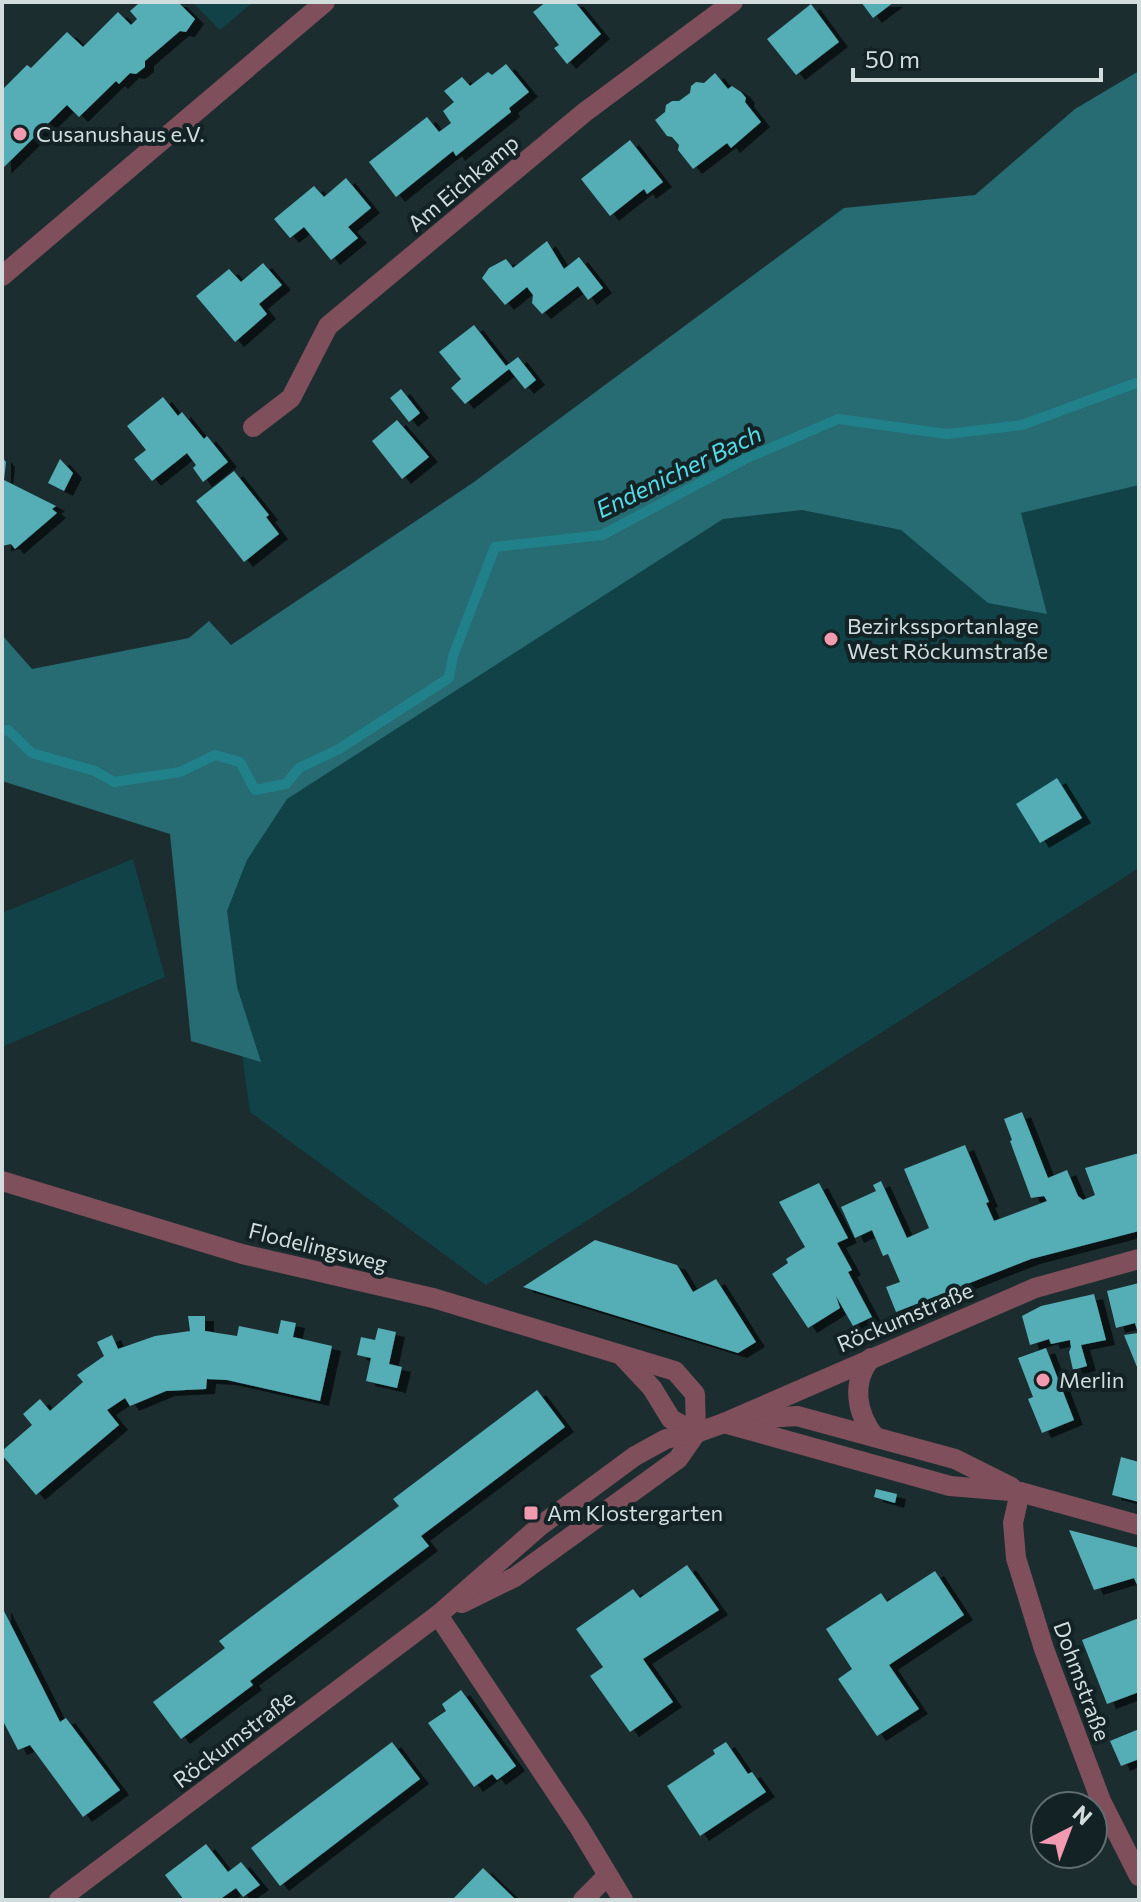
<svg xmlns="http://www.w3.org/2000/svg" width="1141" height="1902" viewBox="0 0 1141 1902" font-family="Commissioner,sans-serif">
<defs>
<filter id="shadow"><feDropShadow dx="9" dy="5" stdDeviation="0" flood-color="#0009"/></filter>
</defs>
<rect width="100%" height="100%" fill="#1c2d2f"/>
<!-- green -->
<g fill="#104247">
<path d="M192 2H253L220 30Z"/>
<path d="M1139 333V868L486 1285 250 1112 213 844 832 434Z"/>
<path d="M133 859 165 977 2 1047V913Z"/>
</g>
<!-- forest -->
<path fill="#276c73" d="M1139 71V485L1021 513 1047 614 988 603 901 530 802 510 723 519 287 799 247 860 227 911 237 987 261 1062 191 1041 170 834 2 781V635L32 669 189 638 209 621 231 645 474 482 844 208 975 195 1075 109Z"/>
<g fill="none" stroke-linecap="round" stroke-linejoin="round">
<!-- stream -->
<path stroke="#20818a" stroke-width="10" d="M2 731 8 730 32 753 95 771 114 782 180 772 215 755 240 762 255 790 286 784 299 768 339 749 449 678 453 656 495 547 602 535 745 459 838 419 947 434 1022 425 1139 382"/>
</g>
<!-- building -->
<g fill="#54adb6" filter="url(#shadow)">
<path d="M136 2H178L195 19 186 32 180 31 145 61V67L136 74 130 73 119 84 116 81 79 117 67 105 2 169V90L27 65 31 68 67 32 83 47 118 12 131 25 137 19 130 11 138 4Z"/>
<path d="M546 2H575L601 34 567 64 554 48 559 45 533 12Z"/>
<path d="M861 2H894L873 18Z"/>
<path d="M811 4 839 42 796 75 767 39Z"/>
<path d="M506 64 529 92 509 108 511 112 456 156 453 151 396 197 369 162 427 117 439 132 451 123 443 111 454 102 444 91 462 77 470 86 488 72 492 75Z"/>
<path d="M715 73 728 89 732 86 741 92 746 98 745 102 761 122 731 148 727 143 693 169 678 150 679 145 672 137 667 136 655 120 665 112 666 105 672 101H679L690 93 691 86 696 82 704 83Z"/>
<path d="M630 140 663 182 647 194 644 189 610 216 581 179Z"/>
<path d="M346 178 371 208 348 227 358 238 331 260 304 227 290 238 274 219 314 186 324 197Z"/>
<path d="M547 241 564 269 579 257 603 288 588 300 578 286 542 314 532 303 533 295 527 287 505 305 482 278 489 268 506 259 513 268Z"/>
<path d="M263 263 282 285 259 304 267 314 235 342 196 296 229 269 241 282Z"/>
<path d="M474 325 506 366 518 357 536 380 525 389 509 369 465 404 451 388 461 379 439 352Z"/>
<path d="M401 389 420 413 409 422 390 398Z"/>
<path d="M163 397 178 416 182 412 204 439 207 436 228 462 203 482 193 468 196 465 187 453 152 481 134 459 146 450 127 426Z"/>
<path d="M397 420 429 457 402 479 372 441Z"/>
<path d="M2 457 6 462 4 480 56 506 52 509 57 513 15 549 11 544 2 546Z"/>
<path d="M60 459 73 473 64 491 48 483Z"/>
<path d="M234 471 269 515 266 517 279 534 244 562 196 501Z"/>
<path d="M1057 778 1082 818 1040 843 1016 804Z"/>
<path d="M1022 1112 1048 1178 1067 1170 1078 1196 1083 1200 1095 1195 1085 1168 1139 1153V1231L1031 1259 896 1312 886 1287 900 1282 888 1254 883 1256 872 1230 855 1238 841 1207 876 1191 873 1185 881 1181 907 1238 929 1228 904 1169 965 1145 989 1202 986 1203 994 1221 1047 1201 1044 1196 1031 1198 1010 1141 1012 1140 1004 1119Z"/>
<path d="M819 1183 848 1238 837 1243 852 1270 848 1272 872 1317 853 1326 836 1296 840 1308 808 1328 772 1274 788 1263 786 1259 805 1247 779 1202Z"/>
<path d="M595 1240 677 1265 693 1292 716 1279 756 1342 738 1353 523 1287Z"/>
<path d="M1139 1283V1372L1124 1335 1138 1333 1135 1323 1116 1328 1107 1291Z"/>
<path d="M1094 1294 1106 1340 1081 1345 1087 1366 1073 1370 1069 1352 1071 1347 1070 1340 1051 1344 1049 1339 1030 1345 1022 1316 1041 1306Z"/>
<path d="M188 1316H205V1331L237 1336 239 1326 278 1334 281 1320 296 1323 293 1337 332 1346 320 1401 227 1380 207 1379 206 1389 166 1391 130 1406 125 1398 107 1410 119 1425 36 1495 2 1455V1451L32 1425 23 1414 40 1399 50 1411 83 1382 77 1375 104 1356 97 1342 112 1335 118 1349 155 1336 190 1331Z"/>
<path d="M378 1328 396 1332 389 1364 402 1367 397 1388 366 1381 371 1358 357 1355 361 1337 375 1340Z"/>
<path d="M1046 1348 1074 1420 1042 1433 1028 1399 1033 1397 1018 1358Z"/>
<path d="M537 1390 565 1427 421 1536 429 1546 250 1681 253 1685 181 1739 153 1702 225 1648 219 1641 399 1506 393 1499Z"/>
<path d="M1121 1457 1139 1462V1502L1112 1495Z"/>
<path d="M876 1489 897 1494 895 1503 874 1497Z"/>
<path d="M1069 1530 1139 1548V1589L1134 1578 1094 1590Z"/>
<path d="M687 1565 719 1610 643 1659 673 1702 630 1732 590 1676 603 1667 576 1629 633 1589 640 1598Z"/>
<path d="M935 1571 964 1615 889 1665 919 1709 877 1736 838 1679 852 1669 826 1629 881 1593 887 1602Z"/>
<path d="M2 1607 60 1722 66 1718 120 1790 83 1817 30 1745 18 1750 2 1719Z"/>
<path d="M1139 1618V1692L1107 1704 1082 1640Z"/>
<path d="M461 1690 516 1766 497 1780 492 1774 474 1787 428 1723 446 1711 442 1704Z"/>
<path d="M1139 1729V1759L1121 1766 1110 1741Z"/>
<path d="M392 1742 420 1779 280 1886 251 1848Z"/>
<path d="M726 1742 748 1774 752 1772 766 1792 700 1836 667 1786 715 1754 713 1750Z"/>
<path d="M206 1844 228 1872 241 1862 260 1885 243 1897 236 1888 219 1900H184L165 1875Z"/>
<path d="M483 1868 516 1900H452Z"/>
</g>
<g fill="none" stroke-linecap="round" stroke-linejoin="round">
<!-- minor -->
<g stroke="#7f4f5b" stroke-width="20">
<path d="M2 276 325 2"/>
<path d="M253 427 291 398 328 326 585 112 733 2"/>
<path d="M2 1181 242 1254 433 1298 675 1371 695 1394 696 1433"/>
<path d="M623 1357 652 1388 671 1419 696 1433"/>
<path d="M871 1358C851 1382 856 1413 875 1437"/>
<path d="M748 1419 797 1416 955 1459 1011 1487"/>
<path d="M724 1423 950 1486 1020 1492 1139 1525"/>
<path d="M1020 1492 1013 1523 1016 1558 1044 1649 1101 1801 1139 1876"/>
<path d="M462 1603 515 1577 678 1459 696 1433"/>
<path d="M438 1615 579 1827 623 1900"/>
<path d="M59 1900 438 1615 540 1526 635 1456 666 1439 696 1433 724 1423 1035 1288 1139 1259"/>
<path d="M583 1900 607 1876"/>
</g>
</g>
<!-- markers -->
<g fill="#f29ab0" stroke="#132325" stroke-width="3">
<circle cx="20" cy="134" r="8"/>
<circle cx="831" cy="639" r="8"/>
<circle cx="1043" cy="1380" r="8"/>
<rect x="523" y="1505" width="16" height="16" rx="4"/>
</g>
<g text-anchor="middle" stroke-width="8" stroke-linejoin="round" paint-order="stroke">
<!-- poi labels -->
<g font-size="22" fill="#d1dcdd" stroke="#132325" text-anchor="start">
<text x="36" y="142">Cusanushaus e.V.</text>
<text x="847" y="634">Bezirkssportanlage<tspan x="847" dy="25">West Röckumstraße</tspan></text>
<text x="1059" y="1388">Merlin</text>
<text x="547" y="1521">Am Klostergarten</text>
</g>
<!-- street labels -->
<g font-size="22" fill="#d1dcdd" stroke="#132325">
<text transform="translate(463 183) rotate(-40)" y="8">Am Eichkamp</text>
<text transform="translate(318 1247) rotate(14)" y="8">Flodelingsweg</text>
<text transform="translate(905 1317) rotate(-23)" y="8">Röckumstraße</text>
<text transform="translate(1082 1681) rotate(70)" y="8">Dohmstraße</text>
<text transform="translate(234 1739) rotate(-37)" y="8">Röckumstraße</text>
</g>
<!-- water labels -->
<g font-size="24" font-style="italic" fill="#55dbe7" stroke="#132325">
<text transform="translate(679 472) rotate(-26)" y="8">Endenicher Bach</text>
</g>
</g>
<!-- border -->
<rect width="1141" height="1902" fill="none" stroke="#d1dcdd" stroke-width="8"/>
<!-- north arrow -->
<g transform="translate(1069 1830) rotate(42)"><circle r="38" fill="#132325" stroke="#5f6d6f" stroke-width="2"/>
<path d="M0-6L14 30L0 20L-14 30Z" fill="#f29ab0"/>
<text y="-12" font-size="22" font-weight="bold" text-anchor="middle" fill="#d1dcdd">N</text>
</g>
<!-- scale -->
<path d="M853 68v12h248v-12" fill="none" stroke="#d1dcdd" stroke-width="4"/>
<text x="865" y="68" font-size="24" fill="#d1dcdd" stroke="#132325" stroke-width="6" paint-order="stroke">50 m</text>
</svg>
